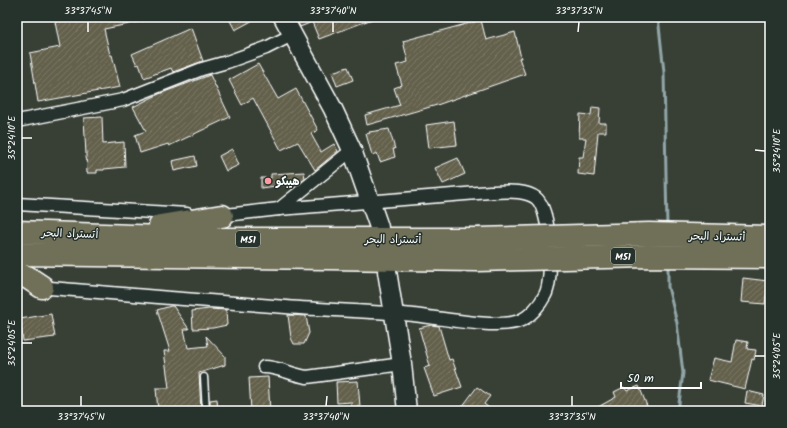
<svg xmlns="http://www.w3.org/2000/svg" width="787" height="428" viewBox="0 0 787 428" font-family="Kalam,'Playpen Sans Arabic',sans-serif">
<defs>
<pattern id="building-hatch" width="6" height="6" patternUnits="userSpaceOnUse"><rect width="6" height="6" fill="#63604c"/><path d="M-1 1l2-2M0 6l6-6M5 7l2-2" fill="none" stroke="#7a7867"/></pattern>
</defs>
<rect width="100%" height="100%" fill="#384036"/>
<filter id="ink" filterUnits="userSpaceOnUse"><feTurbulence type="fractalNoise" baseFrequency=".025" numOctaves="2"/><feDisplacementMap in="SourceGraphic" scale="8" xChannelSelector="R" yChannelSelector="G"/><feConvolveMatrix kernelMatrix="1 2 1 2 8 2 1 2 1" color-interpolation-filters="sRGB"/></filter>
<g filter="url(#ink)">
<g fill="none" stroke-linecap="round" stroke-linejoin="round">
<!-- stream -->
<g stroke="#92a6a9" stroke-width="3">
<path d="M658 17 664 72 667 227"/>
<path d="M668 264V287L677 323 683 373 678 411"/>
</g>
</g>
<!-- building -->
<g fill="url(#building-hatch)" stroke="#fff">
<path d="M83 17H143L144 21 104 29 110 55H112L120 87 38 102 30 53 60 47 55 22Z"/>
<path d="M228 17H259L235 30Z"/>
<path d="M295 17H375V18L319 39 312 22 300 27Z"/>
<path d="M481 20 486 40 515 32 521 58H519L525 74 437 105 367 125 365 115 400 105 394 88 402 85 396 65 408 62 403 41Z"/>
<path d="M191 28 203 61 173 72 171 68 144 78 139 64 137 65 132 54Z"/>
<path d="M258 64 278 99 296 89 318 130 311 134 321 152 334 144 338 151 315 170 298 142 281 150 253 98 242 105 229 80Z"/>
<path d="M348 67 353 80 337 86 332 72Z"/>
<path d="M210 75 230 117 169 146 168 144 140 153 135 135 146 131 133 107 159 94Z"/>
<path d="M592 107 600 108 599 123H606V132H598L594 176 578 174 579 157H583L586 138H579L580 114 591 115Z"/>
<path d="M102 117 103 144 124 142 125 167 104 169V170H97V173H87L84 118Z"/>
<path d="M454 121 457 145 429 148 426 125Z"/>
<path d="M389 129 395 149H393L395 157 380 162 377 153 372 155 366 134 370 133 369 132Z"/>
<path d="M232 149 239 165 226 171 219 156Z"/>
<path d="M195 156 197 166 174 171 172 161Z"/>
<path d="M458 158 465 174 443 184 435 168Z"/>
<path d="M304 172 305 179 299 183 261 188V178H271V174Z"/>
<path d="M743 278 768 281 765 304 741 302Z"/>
<path d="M171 306H173L189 329H184L188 348 208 346 206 336 225 356V365L199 373 201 411H158L156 388H169L164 351H170L157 310Z"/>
<path d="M209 309 226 310 227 325 213 328 193 329 192 311Z"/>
<path d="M51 314 55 337 23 341 20 319Z"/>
<path d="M288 315 306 316 309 333 304 344H294L291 338Z"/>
<path d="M431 325 439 326 449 360 452 359 462 387 434 396 424 368 430 366 419 328Z"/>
<path d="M736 340 748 342 747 349 756 350 754 360 752 359 745 389 708 380 714 358 732 362Z"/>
<path d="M268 377 270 411H251L249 378Z"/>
<path d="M358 381 360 407H351V402L337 403 336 382Z"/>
<path d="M639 386 649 411H623L621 406 612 411H591L616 397 614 392 624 387 627 391Z"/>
<path d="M477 387 490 396 484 404 493 411H459Z"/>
<path d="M747 391 764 395 762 406 745 403Z"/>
<path d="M217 399 218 411H210V400Z"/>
</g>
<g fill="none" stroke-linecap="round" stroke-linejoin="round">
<!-- service casing -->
<g stroke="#fff" stroke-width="9">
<path id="service" d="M204 377 206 411"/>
</g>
<!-- minor casing -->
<g stroke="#fff" stroke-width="15">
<g id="minor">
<path d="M17 121 123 100 202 69 227 62 266 48 292 35"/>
<path d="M17 204 187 214"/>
<path d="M279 209 352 150"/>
<path d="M38 287C121 294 203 301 286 307 325 310 364 311 403 314 432 316 495 330 519 321 530 317 540 305 545 295 554 279 551 210 536 198 524 189 504 192 490 192L279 209 217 216"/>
<path d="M264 367C279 367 292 375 307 377L402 364"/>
</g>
</g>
<!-- secondary casing -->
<g stroke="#fff" stroke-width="21">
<g id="secondary">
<path d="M283 17 333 109 352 150 379 227"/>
<path d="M387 271 402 364 407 411"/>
</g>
</g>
<!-- motorway casing -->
<g stroke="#fff" stroke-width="25">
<g id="motorway">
<path d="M160 226 222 216"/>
<path d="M17 232 221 239H478"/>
<path d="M17 254 477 260"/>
<path d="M17 274 27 277 42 287"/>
</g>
</g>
<!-- service -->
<use href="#service" stroke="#26332d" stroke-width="6"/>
<!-- minor -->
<use href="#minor" stroke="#26332d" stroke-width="12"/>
<!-- secondary -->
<use href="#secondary" stroke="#26332d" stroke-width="18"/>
<!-- motorway -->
<use href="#motorway" stroke="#706f59" stroke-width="22"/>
<!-- motorway-bridge casing -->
<g stroke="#fff" stroke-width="25" stroke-linecap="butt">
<g id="motorway-bridge">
<path d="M478 239 649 234 770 237"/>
<path d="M477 260 648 256 770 257"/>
</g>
</g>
<!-- motorway-bridge -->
<use href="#motorway-bridge" stroke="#706f59" stroke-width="22"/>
</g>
</g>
<!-- ticks -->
<path fill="none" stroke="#fff" stroke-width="1.5" d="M88 32V22M333 32V22M578 32 579 22M22 138H32M755 150 765 151M22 343H32M755 356H765M81 406V396M326 406 327 396M572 406V396"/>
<!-- markers -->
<circle fill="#ff9aa2" stroke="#26332d" stroke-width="1.5" cx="268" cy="181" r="4"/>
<g text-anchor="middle" stroke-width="3" stroke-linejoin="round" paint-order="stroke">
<!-- shield labels -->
<g fill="#26332d" stroke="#bec2c0" stroke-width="1">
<rect x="236" y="231" width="24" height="16" rx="3"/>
<rect x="611" y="248" width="24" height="16" rx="3"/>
</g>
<g font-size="10" font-weight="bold" fill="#fff">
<text x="248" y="243">M51</text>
<text x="623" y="260">M51</text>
</g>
<!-- poi labels -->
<g font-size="11" font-weight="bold" fill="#fff" stroke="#26332d" text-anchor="start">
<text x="276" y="185">هيبكو</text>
</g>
<!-- street labels -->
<g font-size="11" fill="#fff" stroke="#26332d">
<text transform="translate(70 233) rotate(2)" y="4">أتستراد البحر</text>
<text transform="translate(717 236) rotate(1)" y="4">أتستراد البحر</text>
<text x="393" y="243">أتستراد البحر</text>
</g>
</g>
<!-- margin -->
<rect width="787" height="428" fill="none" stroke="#26332d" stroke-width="44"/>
<!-- scale -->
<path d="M621 382v6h80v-6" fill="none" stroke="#ffffff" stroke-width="2"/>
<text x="627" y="382" font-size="12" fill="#ffffff" stroke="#26332d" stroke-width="3" paint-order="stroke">50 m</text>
<rect x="22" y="22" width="743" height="384" fill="none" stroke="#fff" stroke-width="1.5"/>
<g font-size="10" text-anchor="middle" fill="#fff">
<text x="88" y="14">33°37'45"N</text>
<text x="333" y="14">33°37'40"N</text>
<text x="579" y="14">33°37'35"N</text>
<text transform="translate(11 138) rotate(-90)" y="4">35°24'10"E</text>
<text transform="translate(776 151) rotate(-90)" y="4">35°24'10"E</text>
<text transform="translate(11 343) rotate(-90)" y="4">35°24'05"E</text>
<text transform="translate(776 356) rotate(-90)" y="4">35°24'05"E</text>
<text x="81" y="420">33°37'45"N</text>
<text x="326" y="420">33°37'40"N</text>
<text x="572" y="420">33°37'35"N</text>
</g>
</svg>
